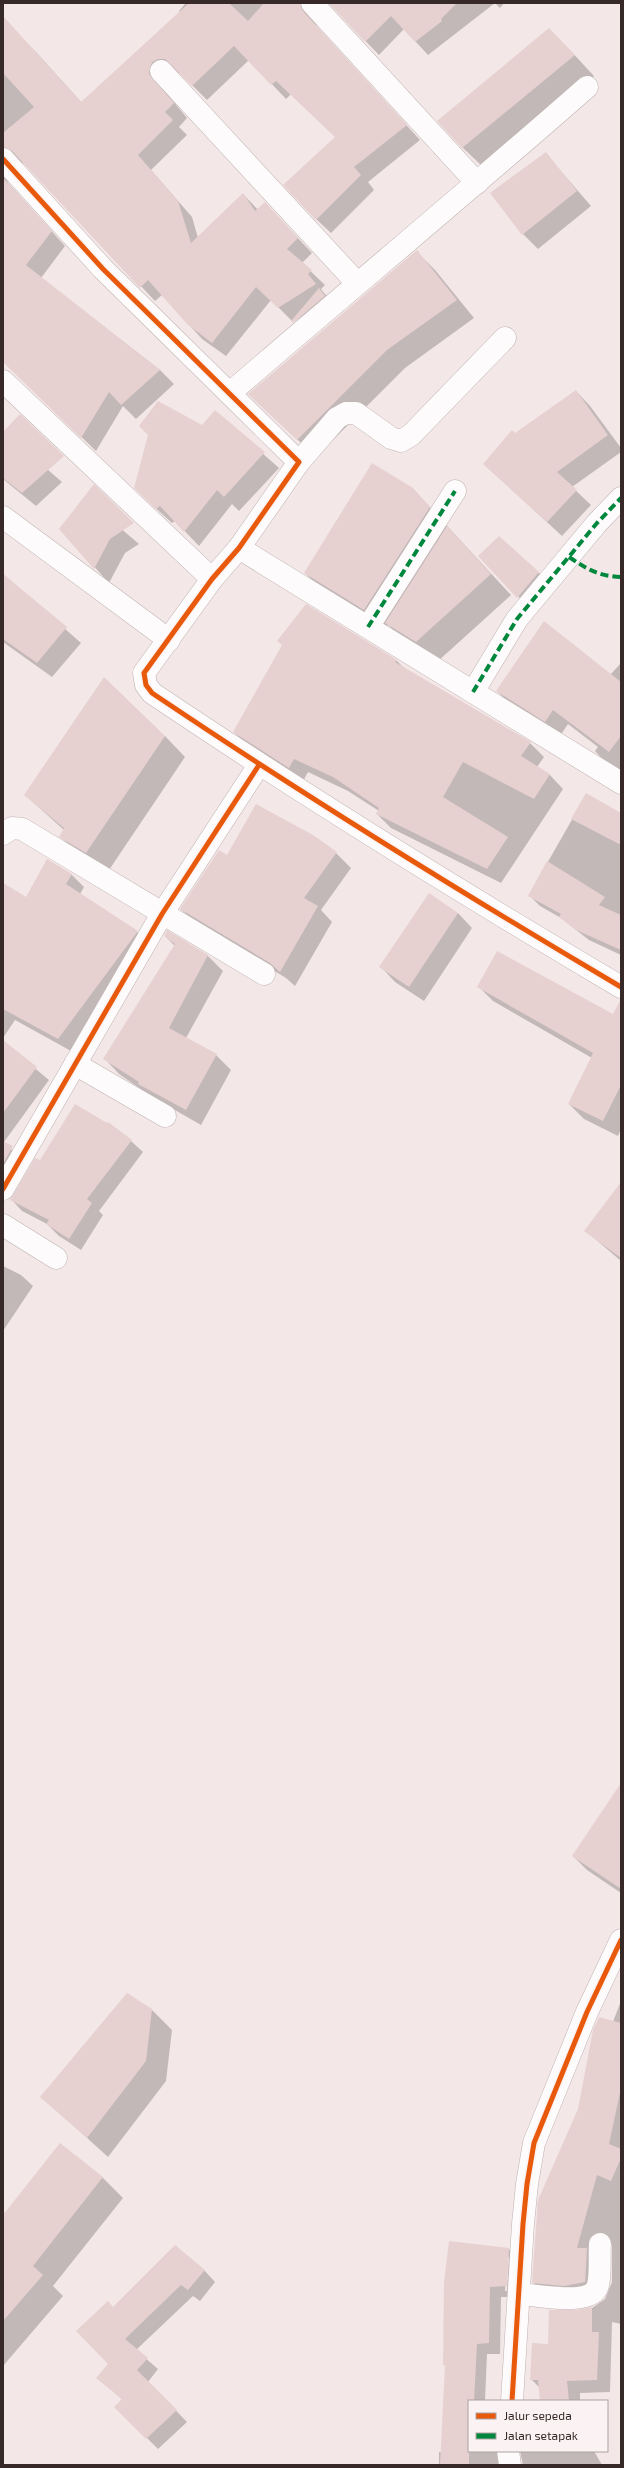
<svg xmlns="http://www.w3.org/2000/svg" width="624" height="2468" viewBox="0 0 624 2468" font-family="'Exo 2',sans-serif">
<rect width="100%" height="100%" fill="#f4e7e7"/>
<!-- shadow -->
<g fill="#0003" fill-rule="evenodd">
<path d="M186 3H321L314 20 317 27 420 140 368 182 374 190 331 233 316 219 336 137 291 94 286 99 249 60 207 100 180 73H173L166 76 163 89 187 118 179 127 187 135 151 170 192 217 198 238 243 194 258 210 279 218 312 253 302 263 325 285 321 289 329 299 293 322 271 300 226 356 202 339 162 295 155 301 26 164 16 161 5 176 8 183 65 246 41 278 160 370 174 384 136 419 123 406 96 451 3 361V21L36 52 82 103 180 13 179 11Z"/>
<path d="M329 3H504L500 8 495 3 428 55 404 29 379 55Z"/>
<path d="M569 49 594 76 483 167 462 147Z"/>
<path d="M546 154 591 206 538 249 523 234Z"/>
<path d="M417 252 435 270 474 318 405 368 316 457 249 394Z"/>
<path d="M576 391 590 406 621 448V452L572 487 591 505 562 536 484 464 515 434Z"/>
<path d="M215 411 279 468 239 511 232 504 199 546 175 521 172 523 150 503 202 426Z"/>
<path d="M3 431 62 482 36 506 3 479Z"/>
<path d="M412 488 511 595 437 662 407 643 388 625 385 630 326 594 305 573Z"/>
<path d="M85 498 139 544 125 553 109 583 60 529Z"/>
<path d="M480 556 538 572 553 587 533 612Z"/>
<path d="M3 574 81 643 52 677 3 642Z"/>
<path d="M306 605 397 661 404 668 530 743 544 757 537 767 550 775 563 789 501 883 391 828 377 814 379 811 348 791 308 772 303 781 248 746 234 732Z"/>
<path d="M621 663V773L609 766 595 751 598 747 568 724 560 736 512 706 497 691 610 675Z"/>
<path d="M165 736 185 757 107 873 81 857 60 836 64 830 25 795Z"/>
<path d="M586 795 621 814V955L589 940 561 918 540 906 529 895Z"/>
<path d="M336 853 351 868 321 910 332 922 295 986 286 978 196 924 181 909 227 856Z"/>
<path d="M47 860 72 875 84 887 80 894 137 932 150 944 71 1051 15 1020 3 1038V884L27 898Z"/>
<path d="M458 913 472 928 424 1001 395 982 381 967Z"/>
<path d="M167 932 208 956 223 971 186 1038 216 1055 231 1070 201 1125 154 1098 119 1074 105 1059 175 946 165 936Z"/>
<path d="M478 986 621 1051V1129L618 1136 584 1119 569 1104 592 1058 493 1001Z"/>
<path d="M3 1042 49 1080 4 1142 18 1156 3 1178Z"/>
<path d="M131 1141 143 1152 99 1211 103 1215 81 1250 59 1236 47 1224 22 1211 11 1199 41 1162Z"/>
<path d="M621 1185V1261L586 1231Z"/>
<path d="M3 1266 21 1275 33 1286 3 1331Z"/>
<path d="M621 1785V1893L587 1870 573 1856Z"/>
<path d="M621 2001V2324L612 2322 610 2392 580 2393V2401H541L540 2388 531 2379 549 2345 576 2311 592 2308 605 2299 612 2282V2244L602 2249 597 2295H546L533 2282 579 2110Z"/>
<path d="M152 2010 172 2030 166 2081 108 2157 42 2097Z"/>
<path d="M60 2144 103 2178 123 2198 53 2286 63 2296 3 2366V2217Z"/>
<path d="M509 2249 520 2260 517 2297H501L500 2354H487L485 2401H469V2451H510L506 2465H439V2452H442L446 2366 444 2364ZM507 2257H509L507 2291H505Z"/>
<path d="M204 2270 215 2282 200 2301 193 2296 136 2350 158 2369 148 2382 187 2422 158 2449 116 2407 123 2400 98 2378 110 2364 113 2308Z"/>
<path d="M520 2451H594L602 2465H523Z"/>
</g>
<!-- building -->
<g fill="#e6d0d0">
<path d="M189 3H229L248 21 264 3H300L303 11 407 125 354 167 361 175 316 220 283 185 335 137 276 81 271 85 234 46 192 86 165 59H158L152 62 149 74 174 103 165 112 173 120 138 155 178 201 191 243 243 193 255 211 265 202 298 238 287 249 312 270 308 274 316 284 278 308 256 287 212 343 187 324 148 280 140 288 12 151 3 147V133L34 107 3 73V16L81 102Z"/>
<path d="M329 3H457L441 19 442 21 415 42 391 16 365 42Z"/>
<path d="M549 28 575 55 462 148 437 121Z"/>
<path d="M546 152 577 191 522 235 490 193Z"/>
<path d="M3 178 52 231 26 265 160 370 121 405 109 392 81 438 3 362Z"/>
<path d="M417 250 457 300 387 350 297 440 248 394Z"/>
<path d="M319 288 325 296 293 323 291 321Z"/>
<path d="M576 390 608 435 557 472 577 490 547 522 483 464 512 430 515 433Z"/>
<path d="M158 401 202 425 215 410 265 452 224 497 217 490 184 532 160 506 156 509 134 488 148 435 139 426Z"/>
<path d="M20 414 64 456 22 493 3 478V432Z"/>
<path d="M372 463 413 488 430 507 364 610 304 573Z"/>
<path d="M94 484 134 523 110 539 94 569 59 529Z"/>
<path d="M447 526 491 574 416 642 385 623Z"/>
<path d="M499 536 539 572 517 598 478 556Z"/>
<path d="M3 574 67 627 37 663 3 639Z"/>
<path d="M306 604 397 660 395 662 531 742 521 756 550 774 534 799 463 762 443 797 508 837 487 869 376 814 379 808 333 777 294 759 289 768 233 732 282 645 277 641Z"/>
<path d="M544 621 621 682V736L609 752 553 710 545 722 496 691Z"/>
<path d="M104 677 165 736 86 853 59 837 64 828 24 795Z"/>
<path d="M586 793 621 813V845L571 819Z"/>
<path d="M256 804 313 835 337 852 304 898 318 906 280 972 270 963 180 909 219 850 227 855Z"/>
<path d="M47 859 72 874 66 884 138 931 58 1039 3 1009V883L26 897Z"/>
<path d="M547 861 605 897 599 905 621 915V950L576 930 559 917 561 914 528 896Z"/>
<path d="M429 893 458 913 409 987 379 967Z"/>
<path d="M167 930 208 955 169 1028 217 1054 186 1110 138 1084 139 1082 103 1059 175 944 164 936Z"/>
<path d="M497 951 613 1014 621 999V1085L603 1121 568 1104 593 1053 477 987Z"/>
<path d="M3 1040 37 1067 3 1113Z"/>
<path d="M75 1104 107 1123 108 1122 132 1140 87 1199 92 1203 69 1239 46 1224 49 1220 10 1200 35 1158 40 1160Z"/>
<path d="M3 1141 13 1146 3 1164Z"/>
<path d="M621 1182V1258L584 1231Z"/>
<path d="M621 1783V1889L572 1856Z"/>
<path d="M127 1993 152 2009 146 2061 87 2138 40 2097Z"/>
<path d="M599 2017 621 2023V2088L609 2144 621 2149V2158L611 2181 597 2175 577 2248H587L585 2282 564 2286 532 2283 538 2200 578 2109 593 2030Z"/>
<path d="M60 2143 103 2177 33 2266 43 2275 3 2321V2215Z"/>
<path d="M449 2241 509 2248 507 2286 490 2287 489 2343 477 2344 474 2401H469V2465H440L445 2365H443L444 2282Z"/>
<path d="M175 2245 205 2270 188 2290 181 2285 125 2339 148 2358 137 2370 177 2410 146 2439 114 2407 122 2399 96 2378 108 2364 76 2331 108 2301 113 2307Z"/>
<path d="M592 2307V2332H599L597 2380 567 2381 569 2401H540L538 2380H530L532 2343 548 2344 549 2310H576Z"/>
</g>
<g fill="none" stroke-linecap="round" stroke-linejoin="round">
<!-- minor casing -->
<g stroke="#bfb3b3" stroke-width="23">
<g id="minor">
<path d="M312 3 477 183"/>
<path d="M161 71 357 283"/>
<path d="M3 159 103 269 299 462 239 548 212 579 144 673 146 685 152 693C305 796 462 893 621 987"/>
<path d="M3 381 212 579"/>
<path d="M230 393C349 290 470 190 587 87"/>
<path d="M299 462 337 418 346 413H356L391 438 401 441 411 435 505 338"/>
<path d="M3 517 169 640"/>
<path d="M239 548 621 783"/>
<path d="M368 627 455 491"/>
<path d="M473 692 517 619 597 523 621 498"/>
<path d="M3 834 12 828 22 829 264 974"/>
<path d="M75 1064 165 1116"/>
<path d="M3 1189 162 914 259 765"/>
<path d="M3 1225 56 1258"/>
<path d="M520 2294C537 2295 593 2307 598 2285 601 2272 599 2257 600 2244"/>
<path d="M512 2401 523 2224 527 2184 534 2143 587 2012 621 1940"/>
<path d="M508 2451 510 2465"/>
</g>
</g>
<!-- minor -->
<use href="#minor" stroke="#fdfbfb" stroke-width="22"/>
<!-- quiet -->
<g stroke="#00873e" stroke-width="4" stroke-dasharray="8 4" stroke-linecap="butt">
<path d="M569 557C587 569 598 576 621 577"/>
<path d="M368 627 455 491"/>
<path d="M473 692 517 619 597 523 621 498"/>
</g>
<!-- cycleway casing -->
<g stroke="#fbf3f3" stroke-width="8">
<g id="cycleway">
<path d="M3 159 103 269 299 462 239 548 212 579 144 673 146 685 152 693C305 796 462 893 621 987"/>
<path d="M3 1189 162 914 259 765"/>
<path d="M512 2401 523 2224 527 2184 534 2143 587 2012 621 1940"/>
</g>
</g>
<!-- cycleway -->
<use href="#cycleway" stroke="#e8590c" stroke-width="5"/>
</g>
<!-- border -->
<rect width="624" height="2468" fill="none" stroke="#382929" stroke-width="8"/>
<!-- legend -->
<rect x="468" y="2400" width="140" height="52" fill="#fbf3f3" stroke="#ada2a2"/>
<rect x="476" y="2413" width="20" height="6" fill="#e8590c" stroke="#ada2a2"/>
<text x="504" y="2420" font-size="12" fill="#382929">Jalur sepeda</text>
<rect x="476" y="2433" width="20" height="6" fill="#00873e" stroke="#ada2a2"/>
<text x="504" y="2440" font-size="12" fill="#382929">Jalan setapak</text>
</svg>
